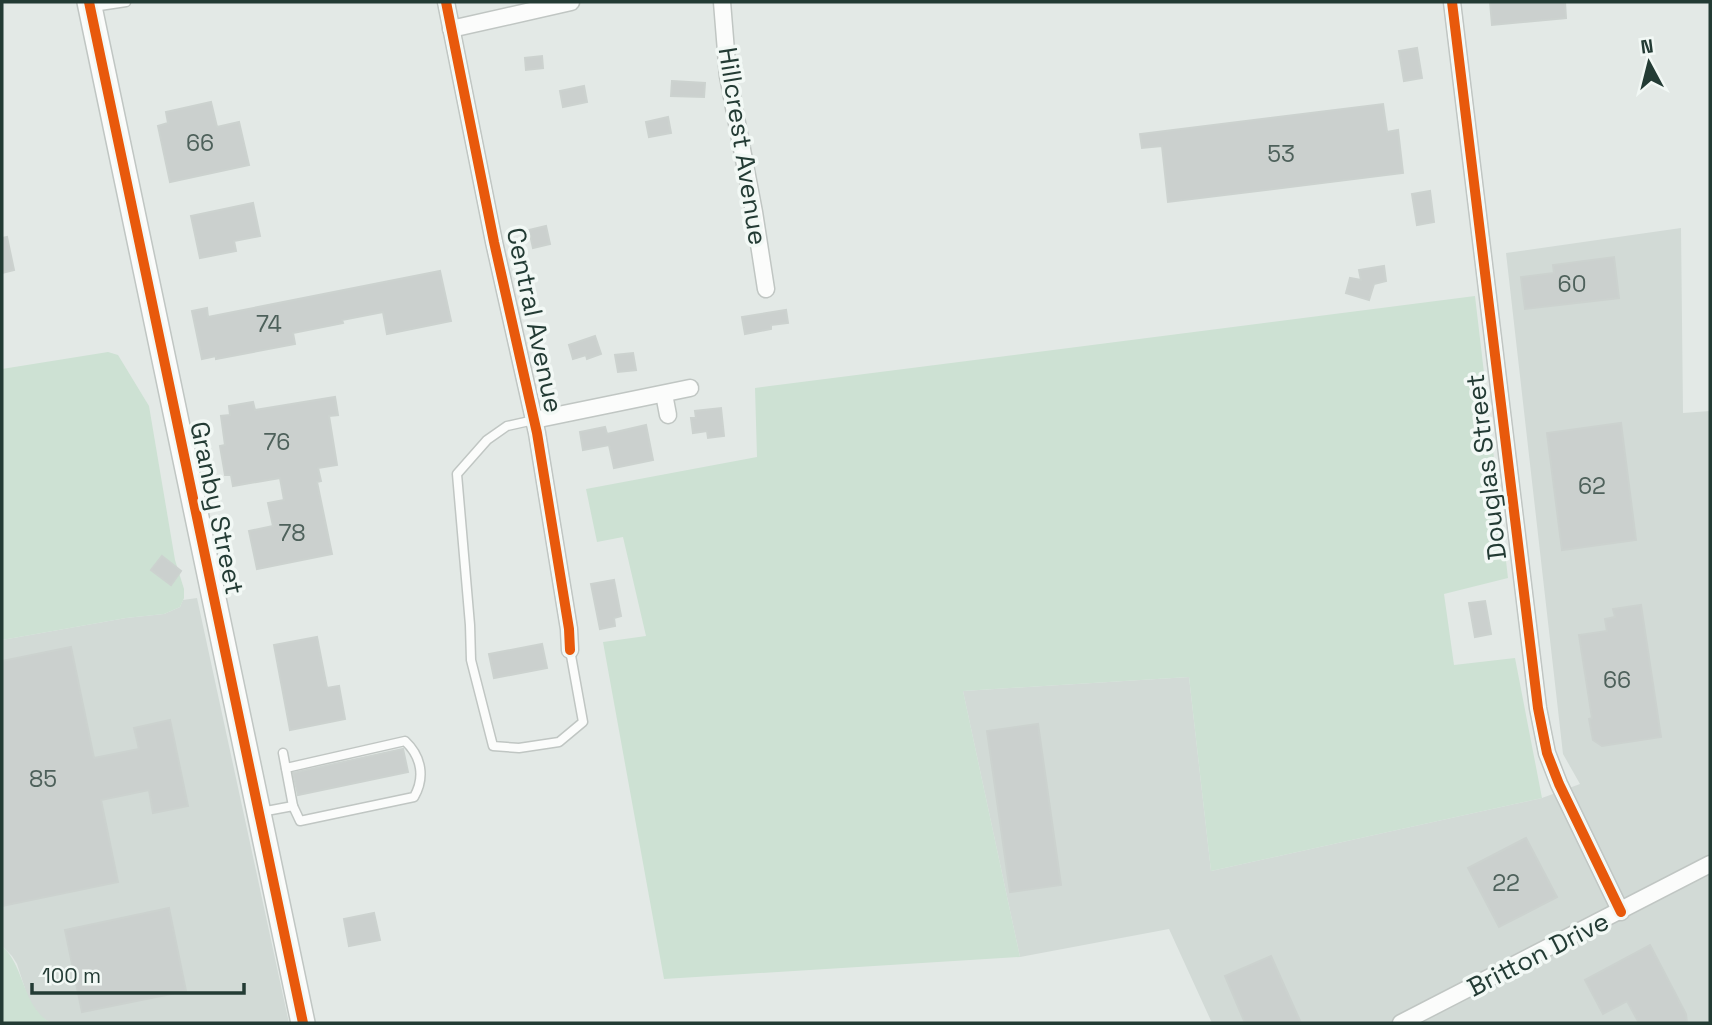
<svg xmlns="http://www.w3.org/2000/svg" width="1712" height="1025" viewBox="0 0 1712 1025" font-family="'Space Grotesk',sans-serif">
<rect width="100%" height="100%" fill="#e3e9e6"/>
<!-- built -->
<g fill="#d2dad6">
<path d="M1681 228 1683 413 1710 411V1023H1212L1169 929 1020 957 963 691 1189 677 1211 871 1542 798 1580 784 1563 754 1506 253Z"/>
<path d="M197 598 289 1023H51L41 1017 29 1001 17 964 12 956 2 946V640L126 618 164 614 180 607 183 600Z"/>
</g>
<!-- green -->
<g fill="#cde1d3">
<path d="M1475 296 1508 578 1444 594 1454 665 1515 658 1542 798 1211 871 1189 677 963 691 1020 957 664 979 603 642 646 636 623 537 597 542 586 489 757 457 755 388Z"/>
<path d="M108 352 118 355 149 406 175 560 184 589V598L180 607 164 614 126 618 2 640V369Z"/>
<path d="M2 946C26 968 21 1005 51 1023H2Z"/>
</g>
<!-- building -->
<g fill="#cbd0ce" stroke="#ccd2cf" stroke-width="2">
<path d="M1490 2H1565L1566 18 1492 25Z"/>
<path d="M1417 48 1422 78 1404 81 1399 51Z"/>
<path d="M542 56 543 68 526 70 525 58Z"/>
<path d="M672 81 705 83 704 97 671 96Z"/>
<path d="M584 86 587 102 563 107 560 91Z"/>
<path d="M211 102 217 127 239 122 249 165 170 182 158 126 168 123 166 112Z"/>
<path d="M1383 104 1387 132 1398 130 1403 173 1168 202 1162 146 1142 148 1140 134Z"/>
<path d="M668 117 671 133 649 137 646 122Z"/>
<path d="M1430 191 1434 222 1417 225 1412 194Z"/>
<path d="M253 203 260 236 234 241 236 251 200 258 191 216Z"/>
<path d="M546 226 550 244 533 248 529 230Z"/>
<path d="M7 237 14 270 2 273V238Z"/>
<path d="M1614 257 1619 298 1525 309 1521 277 1554 273 1553 265Z"/>
<path d="M1384 266 1386 281 1374 284 1369 300 1346 293 1350 278 1361 280 1359 270Z"/>
<path d="M440 271 451 321 387 334 383 312 342 320 343 323 293 333 295 344 216 359V356L202 359 192 311 207 308 208 317Z"/>
<path d="M786 310 788 323 771 325V329L745 334 742 317Z"/>
<path d="M595 336 601 354 587 359 586 355 573 359 569 345Z"/>
<path d="M633 353 636 370 618 372 615 355Z"/>
<path d="M335 397 338 415 329 416 337 465 318 468 321 481 317 482 332 554 257 569 249 531 273 526 268 503 284 500 280 478 233 486 231 475H225L220 446 225 445 221 416 230 415 229 406 253 402 255 410Z"/>
<path d="M721 408 724 436 708 438 707 431 693 433 691 418H696L695 411Z"/>
<path d="M1621 423 1636 540 1562 550 1547 433Z"/>
<path d="M646 425 653 460 614 468 609 445 583 450 580 432 605 427 607 434Z"/>
<path d="M162 556 181 571 171 585 151 570Z"/>
<path d="M614 580 621 616 614 618 615 626 600 629 591 584Z"/>
<path d="M1485 601 1491 634 1475 637 1469 603Z"/>
<path d="M1641 605 1661 737 1602 746 1593 740 1589 719 1592 718 1579 635 1607 631 1605 619 1615 617 1613 609Z"/>
<path d="M317 637 327 688 339 686 345 719 290 730 274 645Z"/>
<path d="M542 644 547 668 494 678 489 654Z"/>
<path d="M71 647 94 758 139 749 134 728 170 720 188 806 153 813 149 790 101 800 118 882 2 906V661Z"/>
<path d="M1038 724 1061 885 1010 892 987 731Z"/>
<path d="M403 749 408 772 298 795 293 773Z"/>
<path d="M1526 838 1557 897 1499 927 1468 868Z"/>
<path d="M169 908 186 991 82 1012 65 930Z"/>
<path d="M374 913 380 940 349 946 344 919Z"/>
<path d="M1650 945 1686 1014 1687 1023H1639L1627 1001 1603 1014 1585 980Z"/>
<path d="M1271 956 1301 1023H1245L1225 976Z"/>
</g>
<g fill="none" stroke-linecap="round" stroke-linejoin="round">
<!-- lane casing -->
<g stroke="#c0c6c3" stroke-width="11">
<g id="lane">
<path d="M93 7 126 2"/>
<path d="M534 420 507 426 487 440 457 474 470 625 471 660 493 746 519 748 559 742 583 722 570 650"/>
<path d="M283 753 293 806"/>
<path d="M261 812 293 806 300 821 414 797C425 778 422 757 405 741L286 768"/>
</g>
</g>
<!-- street casing -->
<g stroke="#c0c6c3" stroke-width="19">
<g id="street">
<path d="M446 2 494 242 537 433 569 629 570 650"/>
<path d="M722 2 728 76 754 212 766 289"/>
<path d="M1452 2 1538 708 1547 753 1559 784 1621 912"/>
<path d="M451 29 571 2"/>
<path d="M664 394 668 415"/>
<path d="M534 420 690 388"/>
<path d="M1401 1023 1710 864"/>
</g>
</g>
<!-- secondary casing -->
<g stroke="#c0c6c3" stroke-width="26">
<path id="secondary" d="M89 2 303 1023"/>
</g>
<!-- lane -->
<use href="#lane" stroke="#fbfcfb" stroke-width="8"/>
<!-- street -->
<use href="#street" stroke="#fbfcfb" stroke-width="16"/>
<!-- secondary -->
<use href="#secondary" stroke="#fbfcfb" stroke-width="23"/>
<!-- cycleway casing -->
<g stroke="#f2f8f5" stroke-width="15">
<g id="cycleway">
<path d="M89 2 303 1023"/>
<path d="M446 2 494 242 537 433 569 629 570 650"/>
<path d="M1452 2 1538 708 1547 753 1559 784 1621 912"/>
</g>
</g>
<!-- cycleway -->
<use href="#cycleway" stroke="#e8590c" stroke-width="10"/>
</g>
<g text-anchor="middle" stroke-width="7" stroke-linejoin="round" paint-order="stroke">
<!-- number labels -->
<g font-size="23" fill="#4e615b">
<text x="200" y="151">66</text>
<text x="1281" y="162">53</text>
<text x="1572" y="292">60</text>
<text x="269" y="332">74</text>
<text x="277" y="450">76</text>
<text x="1592" y="494">62</text>
<text x="292" y="541">78</text>
<text x="1617" y="688">66</text>
<text x="43" y="787">85</text>
<text x="1506" y="891">22</text>
</g>
<!-- street labels -->
<g font-size="26" fill="#233b34" stroke="#f2f8f5">
<text transform="translate(743 146) rotate(81)" y="9">Hillcrest Avenue</text>
<text transform="translate(535 320) rotate(78)" y="9">Central Avenue</text>
<text transform="translate(1486 467) rotate(-97)" y="9">Douglas Street</text>
<text transform="translate(217 508) rotate(78)" y="9">Granby Street</text>
<text transform="translate(1538 954) rotate(-27)" y="9">Britton Drive</text>
</g>
</g>
<!-- border -->
<rect width="1712" height="1025" fill="none" stroke="#233b34" stroke-width="7"/>
<!-- north arrow -->
<g transform="translate(1649 63) rotate(353)" stroke="#f2f8f5" stroke-width="5" paint-order="stroke">
<path d="M0-5L12 26L0 18L-12 26Z" fill="#233b34"/>
<text y="-10" font-size="19" font-weight="bold" text-anchor="middle" fill="#233b34">N</text>
</g>
<!-- scale -->
<path d="M32 983v10h212v-10" fill="none" stroke="#233b34" stroke-width="3.5"/>
<text x="42" y="983" font-size="21" fill="#233b34" stroke="#f2f8f5" stroke-width="5" paint-order="stroke">100 m</text>
</svg>
